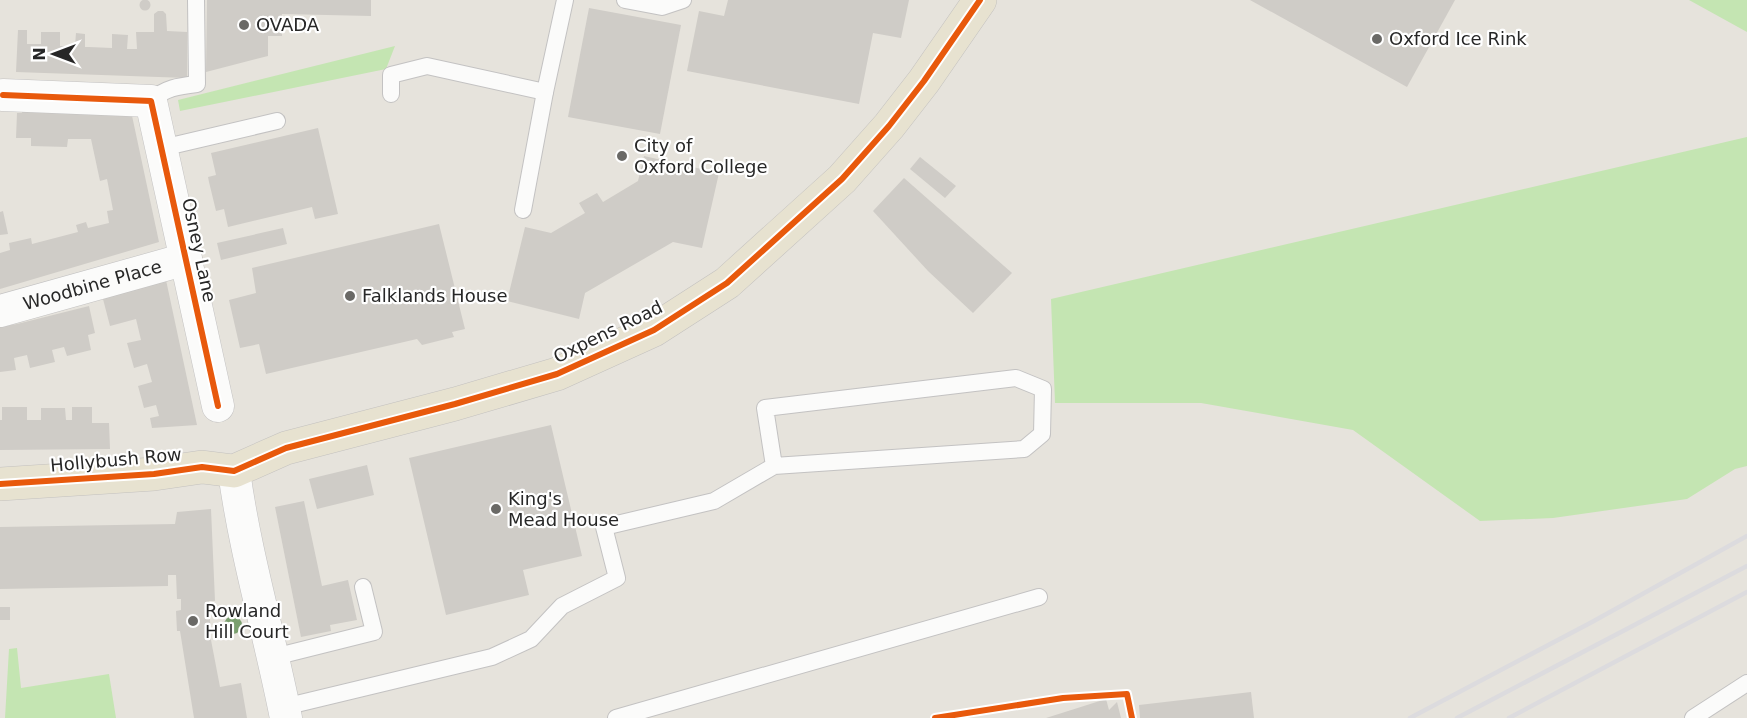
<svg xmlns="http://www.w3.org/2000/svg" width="1747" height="718" viewBox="0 0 1747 718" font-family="'DejaVu Sans',sans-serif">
<rect width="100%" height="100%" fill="#e6e3dc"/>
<!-- green -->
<g fill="#c4e5b2">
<path d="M1689 0H1747V32Z"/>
<path d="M395 46 386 69 180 111 178 100Z"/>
<path d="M1747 137V466L1735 469 1687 499 1553 518 1480 521 1353 430 1201 403H1055L1051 299Z"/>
<path d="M17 648 21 688 109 674 116 718H5L9 649Z"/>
</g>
<!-- building -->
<g fill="#cfccc7">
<circle cx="145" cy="5" r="5.5"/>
<path d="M207 0H371V16L282 14V36H268V56L206 72Z"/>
<path d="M728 0H909L901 38 873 33 859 104 687 71 699 11 724 16Z"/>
<path d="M1250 0H1455L1407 87Z"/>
<path d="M589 8 681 25 660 134 568 117Z"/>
<path d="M158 11H163L166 14 167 31 187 32V78L16 72 18 30H27V44H41V32H60V46H75L76 33 85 34V47H89L112 48V34L128 35 127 49H137L136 32H154V14Z"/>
<path d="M23 105 131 111 159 242 0 289V253L10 250 9 243 31 238 32 244 78 232 76 225 86 222 88 228 109 223 107 211 113 210 107 179 100 181 91 139H68L67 147 31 146V138H16L17 113H22Z"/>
<path d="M318 128 338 214 315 219 312 207 228 227 224 209 216 211 209 182 208 177 216 175 211 153Z"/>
<path d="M644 156 719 173 702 248 673 242 585 293 579 319 507 301 525 227 551 233 585 213 579 203 597 193 603 202 638 181Z"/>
<path d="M920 157 956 186 945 198 910 169Z"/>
<path d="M904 178 1012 273 973 313 928 271 873 211Z"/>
<path d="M3 211 8 234 0 235V212Z"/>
<path d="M439 224 465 329 452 332 454 337 422 345 417 339 266 374 259 344 240 348 229 300 256 293 252 268Z"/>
<path d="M283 228 287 244 221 260 217 243Z"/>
<path d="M166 280 197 425 152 428 150 418 159 416 156 405 144 408 138 386 152 382 147 364 134 368 127 343 141 340 136 319 110 326 103 299Z"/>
<path d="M89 306 95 333 88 335 91 350 67 356 64 347 52 350 55 362 30 368 27 355 14 358 16 370 0 372V327L17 324Z"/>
<path d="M2 407H27V420H41V408H65L66 420H72V407H92V423H109L110 449 0 450V420H2Z"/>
<path d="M551 425 582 556 523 570 529 595 446 615 409 458Z"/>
<path d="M367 465 374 495 317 509 309 479Z"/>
<path d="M304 501 322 586 348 580 357 620 330 625 331 631 301 637 275 507Z"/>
<path d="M211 509 215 601H209L211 640 220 687 241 683 247 718H194L180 631H177L176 611 181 610V599H177L176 575H168V586L0 589V527L175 524 177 512Z"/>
<rect x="0" y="607" width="10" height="13"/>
<path d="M1251 692 1254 718H1140L1139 705Z"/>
<path d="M1106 699 1109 710 1117 702 1121 718H1046Z"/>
</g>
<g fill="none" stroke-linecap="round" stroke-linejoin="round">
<!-- lane casing -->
<g stroke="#c3c2c2" stroke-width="18">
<g id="lane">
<path d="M625 0 662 7 683 0"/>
<path d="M391 94V75L427 66 545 92"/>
<path d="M151 101C164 88 179 86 197 84L196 0"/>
<path d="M162 148 277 121"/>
<path d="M523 210 545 92 565 0"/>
<path d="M274 657 374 632 363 587"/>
<path d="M284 707 492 657 531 639 562 606 617 578 604 527 714 501 774 466 1024 449 1042 434 1043 389 1016 378 765 408 774 466"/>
<path d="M616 718 1039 597"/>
<path d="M1693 718 1747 683"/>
</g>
</g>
<!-- street casing -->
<g stroke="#c3c2c2" stroke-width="33">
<g id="street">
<path d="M3 95 151 101 218 406"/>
<path id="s1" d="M0 311 186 259"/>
<path d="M234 471C245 554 270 636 286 718"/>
</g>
</g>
<!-- primary casing -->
<g stroke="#c3c1bf" stroke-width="34">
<path id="primary" d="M0 484 154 474 202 467 234 471 286 448 455 404 557 374 654 330 727 283 842 179 889 126 924 81 980 0"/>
</g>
<!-- lane -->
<use href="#lane" stroke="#fbfbfa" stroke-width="16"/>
<!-- street -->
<use href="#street" stroke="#fbfbfa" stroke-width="32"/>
<!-- primary -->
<use href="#primary" stroke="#e7e2d0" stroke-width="33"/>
<!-- rail -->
<g stroke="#dcdbde" stroke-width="4.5">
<path d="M1410 718 1592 622 1747 536"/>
<path d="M1457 718 1747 566"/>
<path d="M1509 718 1747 592"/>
</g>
<!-- cycleway casing -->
<g stroke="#fff" stroke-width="10">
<g id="cycleway">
<path d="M3 95 151 101 218 406"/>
<path d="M0 484 154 474 202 467 234 471 286 448 455 404 557 374 654 330 727 283 842 179 889 126 924 81 980 0"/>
<path d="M935 718 1063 698 1127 694 1132 718"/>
</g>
</g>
<!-- cycleway -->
<use href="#cycleway" stroke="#e8590c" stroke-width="6"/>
</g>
<!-- trees -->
<circle fill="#7a9f6e" cx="233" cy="625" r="9"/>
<!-- markers -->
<g fill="#6a6966" stroke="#fff" stroke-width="2">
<circle cx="244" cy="25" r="6"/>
<circle cx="1377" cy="39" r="6"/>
<circle cx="622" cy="156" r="6"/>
<circle cx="350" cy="296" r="6"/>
<circle cx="496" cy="509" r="6"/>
<circle cx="193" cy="621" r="6"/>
</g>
<g text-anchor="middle" stroke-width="4.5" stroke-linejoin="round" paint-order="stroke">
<!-- poi labels -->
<g font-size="18" fill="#272727" stroke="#fff" text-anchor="start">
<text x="256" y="31">OVADA</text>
<text x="1389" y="45">Oxford Ice Rink</text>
<text x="634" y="152">City of<tspan x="634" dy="21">Oxford College</tspan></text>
<text x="362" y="302">Falklands House</text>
<text x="508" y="505">King's<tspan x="508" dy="21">Mead House</tspan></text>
<text x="205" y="617">Rowland<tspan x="205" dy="21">Hill Court</tspan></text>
</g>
<!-- street labels -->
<g font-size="18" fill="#272727" stroke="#fff">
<text transform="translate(199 250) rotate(78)" y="6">Osney Lane</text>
<text dy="6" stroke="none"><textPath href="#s1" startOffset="96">Woodbine Place</textPath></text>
<text transform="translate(608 332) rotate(-26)" y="6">Oxpens Road</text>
<text transform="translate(116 460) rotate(-5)" y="6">Hollybush Row</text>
</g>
</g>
<!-- north arrow -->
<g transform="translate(54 54) rotate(270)" stroke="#ffffff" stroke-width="4.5" paint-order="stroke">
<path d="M0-4.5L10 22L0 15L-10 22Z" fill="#272727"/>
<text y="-9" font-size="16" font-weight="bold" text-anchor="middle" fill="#272727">N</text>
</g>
</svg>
